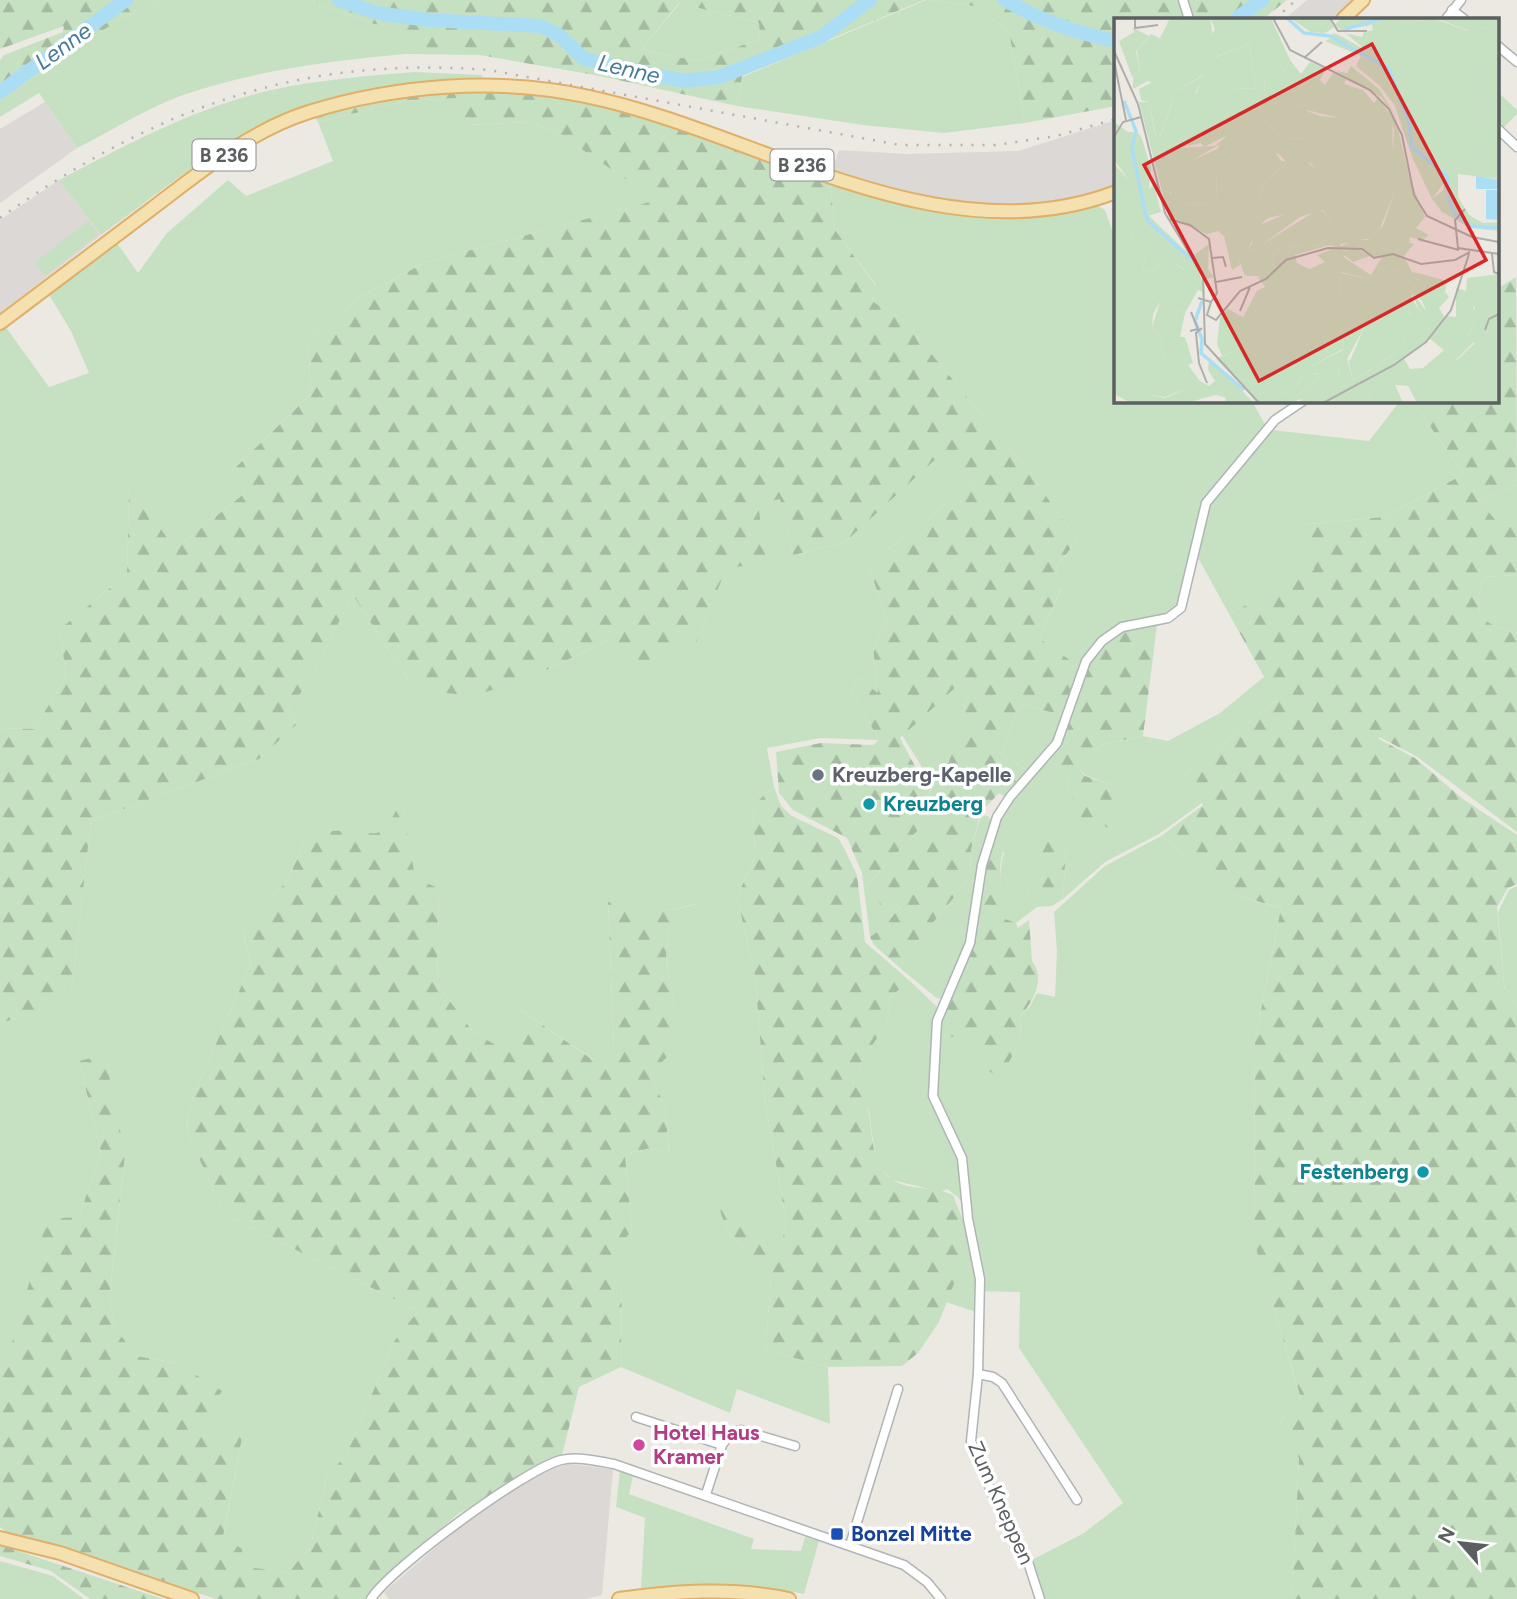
<svg xmlns="http://www.w3.org/2000/svg" width="1517" height="1599" viewBox="0 0 1517 1599" font-family="Figtree,sans-serif">
<defs>
<pattern id="forest-firs" width="22" height="20" patternUnits="userSpaceOnUse" patternTransform="scale(1.75)"><rect width="22" height="20" fill="#c6e1c2"/><path d="M5 1l3.5 6h-7zM16 11l3.5 6h-7z" fill="#a4baa1"/></pattern>
</defs>
<rect width="100%" height="100%" fill="#ece9e3"/>
<!-- industrial -->
<g fill="#dbd8d5">
<path d="M1307 0H1357L1336 19H1285Z"/>
<path d="M45 102 77 148 0 203V129Z"/>
<path d="M1116 120V188L1073 202 989 209 889 190 832 170 839 150 906 154 1018 151Z"/>
<path d="M59 180 101 235 0 313V220Z"/>
<path d="M570 1464 613 1469 602 1595 585 1599H389L384 1592 457 1529 493 1503 542 1471Z"/>
</g>
<!-- green -->
<g fill="#c6e1c2">
<path d="M170 0H309L370 23 404 30 406 54C330 61 256 70 183 95 147 108 111 131 77 148L39 93 0 117V100L123 17Z"/>
<path d="M926 0 974 6 1009 31 1025 123 944 133 863 125 737 106 742 77Z"/>
<path d="M680 3 759 23 760 39 698 61 641 50Z"/>
<path d="M414 72 482 75 483 81C420 91 319 95 264 124 206 153 154 197 101 235L59 180C126 145 196 107 271 90 318 80 366 76 414 72Z"/>
<path d="M1498 92 1517 110V114L1503 128 1498 125Z"/>
<path d="M459 98 467 125 531 122 562 136 658 200 426 262 362 296 308 340 311 394 236 467 246 492 175 549 129 485 127 574 60 629 66 677 34 729 0 728V330L5 326 49 387 89 373 71 331 49 295 117 243 138 273 167 233 228 180 246 196 333 161 318 122 406 101Z"/>
<path d="M830 179C925 211 996 233 1096 205L1105 210 1116 241V401H1252L1266 426 1203 502 1177 610 1080 668 1039 638 1061 590 1056 568 1077 540 1027 469 904 321 872 301 876 285 835 230Z"/>
<path d="M88 221 98 234 45 276 34 263Z"/>
<path d="M1400 401H1412L1464 474 1384 517 1299 525 1315 570 1229 614 1196 554 1207 507 1272 430 1369 441Z"/>
<path d="M940 454 974 482 868 565 887 619 873 648 878 694 858 678 851 690 879 740 820 738 767 748 774 787 753 805 755 856 737 897 755 976 765 1100 786 1222 780 1254 719 1206 726 1229 771 1281 765 1350 828 1367 830 1424 737 1389 730 1413 621 1367 622 1281 606 1263 632 1230 625 1155 650 1148 669 1153 665 1107 650 1074 674 1005 666 958 669 926 695 904 673 910 608 903 614 1047 594 1060 521 1010 509 1053 473 1032 437 984 439 889 415 878 402 800C378 847 380 831 335 831 325 831 313 839 303 843L289 878 243 932 251 964 193 1096 186 1129 224 1214 418 1311 395 1340 346 1455 327 1476 311 1545 289 1572 244 1568 223 1538 242 1438 217 1443 199 1425 177 1363 136 1356 114 1326 110 1293 125 1154 79 1061 101 1152 79 1217 6 1365 0 1367V1024L71 995 91 821 259 759 296 725 287 709 305 688 353 595 408 680 540 673 609 640 695 646 726 568 758 504 780 498 793 555 844 543Z"/>
<path d="M1517 485V521L1497 523 1478 499Z"/>
<path d="M1517 575V634L1498 628 1481 618 1478 601 1483 577Z"/>
<path d="M1265 676 1277 700 1183 777 1202 803 1159 834 1105 862 1063 899 1066 847 1027 890 1037 907 1016 923 997 917C1003 896 997 874 1004 853L992 838 1013 798 1048 761 1068 772 1069 790 1130 791 1085 775 1076 765 1104 744 1143 736 1168 741 1220 713Z"/>
<path d="M958 685 969 694 940 795 952 803 945 817 918 846 882 914 896 904 900 907 884 927 870 937 864 889 918 830 922 812 933 785 902 735Z"/>
<path d="M1020 704 1066 716 1056 743 1031 772 1001 754Z"/>
<path d="M981 815 988 816 991 821 981 853 977 894 966 945 944 996 938 999 901 969 903 959 970 878 971 849Z"/>
<path d="M1161 836 1202 870C1213 891 1259 902 1281 908L1255 1041 1254 1241 1302 1403 1280 1421 1299 1457 1292 1599H1045L1032 1560 1084 1533 1123 1503 1019 1348 1020 1292 978 1291 976 1312 946 1302 971 1240 972 1220 967 1172 962 1149 937 1099 939 1033 985 1046 986 1068 999 1078 1021 1041 1020 1016 1030 1006 1037 993 1055 997 1057 952 1054 912 1105 866Z"/>
<path d="M1517 886V1007L1505 994 1498 912 1509 890Z"/>
<path d="M910 981 937 1007 932 1102 960 1162 963 1205 958 1197 947 1189 941 1192 892 1180 876 1164 869 1111 852 1084 864 1057 887 1023 890 997Z"/>
<path d="M620 1471 633 1476 629 1494 754 1539 751 1549 801 1551 805 1537 819 1541 804 1594C746 1582 699 1583 641 1588L645 1518 616 1507Z"/>
<path d="M0 1561 53 1576 84 1599H0Z"/>
</g>
<!-- forest -->
<g fill="url(#forest-firs)" fill-rule="evenodd">
<path d="M0 0H170L123 17 0 100V60L4 55 63 32 64 26 0 49Z"/>
<path d="M309 0H924L742 76 737 106 600 76 480 55 406 54 403 30 370 23ZM679 3 759 23 760 39 698 61 641 50Z"/>
<path d="M926 0H1287L1263 19H1116V106L1025 123 1009 31 974 6Z"/>
<path d="M489 91 559 93 646 116 830 179 835 230 876 286 872 301 904 321 1027 469 1077 540 1056 568 1061 589 1039 638 1085 671C1102 635 1119 627 1157 625L1143 736 1104 744 1076 765 1085 776 1130 790 1114 830 1081 817 1069 790 1068 772 1048 761 1060 746 1069 717 1020 704 1001 754 1031 772 1006 798 999 793 981 812 971 849 970 878 903 959 901 969 874 945 870 937 884 927 900 907 896 904 882 914 877 890C898 857 934 838 952 803L940 792 969 694 958 685 900 738 918 772 931 788 918 830 864 889 862 873 847 838 793 810 779 793 776 752 821 743 873 745 879 740 851 690 858 678 878 693 873 648 887 619 868 565 974 482 940 455 844 543 793 555 780 499 758 504 766 562 726 569 695 646 632 665 609 640 540 673 475 696 446 693 408 680 353 595 305 688 287 709 296 725 259 759 91 821 71 996 0 1024V728L34 729 66 677 60 629 127 574 129 484 175 549 245 493 236 467 311 394 308 340 362 296 426 262 657 200 562 136 531 122 466 125 458 98 406 101 318 122 315 117 406 97Z"/>
<path d="M1516 277 1517 485 1478 499 1497 522 1517 521V575L1483 577 1478 601 1481 618 1498 628 1517 634V832L1416 756 1379 737V739L1415 758 1463 799 1517 835V884L1508 888 1497 907 1505 994 1517 1007V1599H1292L1299 1458 1280 1421 1302 1402 1254 1242 1255 1041 1281 908C1259 901 1213 892 1202 870L1161 836 1203 805 1183 777 1277 700 1229 614 1314 570 1299 525 1384 517 1464 474 1412 401H1498V288Z"/>
<path d="M774 787 781 806 792 816 838 838 844 848 857 875 865 942 910 981 890 997 887 1024 864 1057 852 1084C882 1108 861 1154 890 1178 906 1191 936 1186 953 1195L971 1240 939 1322 918 1353 902 1366 828 1367 765 1350 771 1281 726 1229 718 1204 780 1253 786 1222 765 1100 755 976 737 897 755 856 753 805Z"/>
<path d="M402 799 415 877 439 889 437 984 473 1032 508 1052 521 1010 593 1060 614 1047 608 902 673 910 697 904 669 926 666 958 674 1005 670 1054 650 1074 665 1107 669 1153 650 1148 625 1155 632 1230 607 1263 622 1280 621 1367 579 1387 562 1455 458 1514 369 1592 367 1599H216L5 1531 0 1527V1367L6 1365 47 1219 79 1217 101 1152 79 1061 105 1055 125 1154 110 1292 114 1326 136 1356 177 1363 222 1391 200 1425 217 1443 230 1431 242 1438 223 1537 242 1549 244 1567 289 1572 311 1545 327 1476 346 1455 395 1340 418 1311 224 1214 186 1129 193 1096 251 964 243 932 289 878 303 843C312 839 324 831 334 831 379 828 377 850 402 799Z"/>
<path d="M992 838 1004 843 1000 867 1001 904 997 916 1016 923 1018 928 1029 920 1032 961C1046 978 1033 1003 1020 1016L1021 1041 999 1079 986 1068 984 1046 939 1033 941 1021 976 936 983 870Z"/>
<path d="M1048 839 1066 847 1063 899 1052 906 1037 907 1027 890Z"/>
<path d="M0 1545 163 1599H90L51 1571 0 1556Z"/>
</g>
<g fill="none" stroke-linecap="round" stroke-linejoin="round">
<!-- river -->
<g stroke="#abdef4" stroke-width="14">
<path d="M339 0 377 13 428 20 540 26 559 35 584 59 683 81 720 77 821 37 870 0"/>
<path d="M1005 0C1041 21 1075 33 1116 41"/>
<path d="M1236 19 1262 0"/>
<path d="M0 92 126 0"/>
</g>
<!-- minor casing -->
<g stroke="#b0b4b7" stroke-width="11">
<g id="minor">
<path d="M1183 0 1189 19"/>
<path d="M1452 10 1464 19"/>
<path d="M1446 19 1461 0"/>
<path d="M1498 46 1517 62"/>
<path d="M1498 129 1517 147"/>
<path d="M978 1374 993 1377 1002 1383 1077 1500"/>
<path d="M636 1417 722 1445"/>
<path d="M706 1494 722 1445 732 1432 741 1430 795 1446"/>
<path d="M850 1545 898 1389"/>
<path d="M371 1599C389 1569 527 1468 561 1460 578 1456 597 1461 614 1464L904 1565 927 1582 941 1599"/>
<path d="M1040 1599 1028 1562 995 1501 971 1441 978 1374 980 1279 968 1219 962 1158 933 1096 937 1021 970 943 982 865 997 817 1010 797 1057 743 1086 661 1102 641 1122 627 1168 618 1181 608 1206 503 1275 420 1303 401"/>
</g>
</g>
<!-- primary casing -->
<g stroke="#e0af68" stroke-width="16">
<g id="primary">
<path d="M1343 19 1363 0"/>
<path d="M0 323C50 285 100 248 150 210 200 172 249 131 309 112 396 85 496 77 585 96 756 131 939 260 1116 192"/>
<path d="M0 1538 60 1553 192 1599"/>
<path d="M619 1599C676 1591 732 1587 789 1599"/>
</g>
</g>
<!-- minor -->
<use href="#minor" stroke="#fff" stroke-width="8"/>
<!-- primary -->
<use href="#primary" stroke="#f5e1af" stroke-width="12"/>
<!-- rail -->
<g stroke="#b1b2b2" stroke-width="2.5" stroke-dasharray="2 9" stroke-linecap="butt">
<path d="M1275 19 1296 0"/>
<path d="M0 218C154 109 299 55 489 70L900 145H996L1056 136 1116 119"/>
</g>
</g>
<!-- markers -->
<circle fill="#6b7280" stroke="#fff" stroke-width="2.5" cx="818" cy="775" r="7"/>
<g fill="#0f9aa8" stroke="#fff" stroke-width="2.5">
<circle cx="869" cy="804" r="7"/>
<circle cx="1423" cy="1172" r="7"/>
</g>
<circle fill="#d1479c" stroke="#fff" stroke-width="2.5" cx="639" cy="1445" r="7"/>
<rect fill="#1a4fb4" stroke="#fff" stroke-width="2.5" x="830" y="1527" width="14" height="14" rx="3.5"/>
<g text-anchor="middle" stroke-width="7" stroke-linejoin="round" paint-order="stroke">
<!-- shield labels -->
<g fill="#fff" stroke="#8c8f91" stroke-width="2">
<rect x="192.5" y="139.5" width="63" height="31" rx="5"/>
<rect x="770.5" y="149.5" width="63" height="31" rx="5"/>
</g>
<g font-size="19" font-weight="bold" fill="#5b5f62">
<text x="224" y="162">B 236</text>
<text x="802" y="172">B 236</text>
</g>
<!-- worship labels -->
<g font-size="21" font-weight="bold" fill="#5b616d" stroke="#fff" text-anchor="start">
<text x="832" y="782">Kreuzberg-Kapelle</text>
</g>
<!-- culture labels -->
<g font-size="21" font-weight="bold" fill="#0d838f" stroke="#fff" text-anchor="start">
<text x="883" y="811">Kreuzberg</text>
<text x="1409" y="1179" text-anchor="end">Festenberg</text>
</g>
<!-- hotel labels -->
<g font-size="21" font-weight="bold" fill="#b23c85" stroke="#fff" text-anchor="start">
<text x="653" y="1440">Hotel Haus<tspan x="653" dy="24">Kramer</tspan></text>
</g>
<!-- street labels -->
<g font-size="21" fill="#5b5f62" stroke="#fff">
<text transform="translate(1001 1503) rotate(66)" y="7">Zum Kneppen</text>
</g>
<!-- transit labels -->
<g font-size="21" font-weight="bold" fill="#164399" stroke="#fff" text-anchor="start">
<text x="851" y="1541">Bonzel Mitte</text>
</g>
<!-- water labels -->
<g font-size="23" font-style="italic" fill="#477b9c" stroke="#fff">
<text transform="translate(63 46) rotate(-36)" y="8">Lenne</text>
<text transform="translate(629 69) rotate(13)" y="8">Lenne</text>
</g>
</g>
<!-- overview -->
<g transform="translate(1114 18)">
<rect width="385" height="385" fill="#ece9e3"/>
<path d="M56 0H96L102 39 135 26 142 70 120 71 108 97 97 95 121 111 148 101 169 120 200 121 195 146 232 172H243L239 181 264 194 263 201 237 199 219 207 209 192 186 199 143 230 138 232V222L134 233 124 237 126 247 118 252 110 218 124 208 141 202 144 208 180 192 175 181 155 193 146 178 151 163 173 145 165 136 144 131 111 138 102 150 103 185 56 186 53 179 77 154V143L103 131 112 118 90 129 87 125 64 130 48 122 58 119 76 94 89 57 62 74 47 116 42 118 35 84 27 82 25 71 79 42 46 20ZM176 0H215L220 9 211 15 197 14ZM228 0H268L229 13 220 7ZM273 0H317L259 13 258 6ZM322 0H385V7L355 13ZM19 10 35 18 22 34 26 52 18 59 5 23 20 14ZM217 20 276 55 284 86 281 88 266 68 242 48 247 38 211 23ZM176 42 187 56 196 44 212 51 206 62 211 67 219 55 232 61 230 66 249 72 260 85 264 80 278 99 279 135 225 100 193 92 198 82 186 88 173 82 156 86 150 73 151 60 170 53ZM237 48 265 71 283 100 267 79 222 53 233 55ZM0 104 14 114H22L17 132 22 163 18 166 0 142ZM27 118 37 150 35 171 40 166 47 194 34 198 18 129ZM303 137 330 165 318 181 298 139ZM295 158 311 199 302 210 315 217 308 222 296 219 295 225 300 226 290 238 298 254 308 256 301 270 281 251 276 256 263 247 269 238 261 240 244 230 245 222H254L269 208 281 173ZM34 207 76 246 72 252 59 245H46L40 253 29 251 32 236 18 225 17 216ZM235 225 236 232H229V239L257 257 255 261 227 254 225 277 176 298 157 318 108 338 103 325 106 300 114 291 129 299 143 273 151 269 144 259 160 251 158 239 168 229 216 227 181 237 183 245 196 251 211 244 203 237ZM95 226 94 251 100 259 92 261 80 237ZM385 256V278L359 288 361 304 353 320 360 324 342 342 315 320 298 274 319 302 321 313 333 298 342 299V270L352 273 353 260ZM288 281 311 324 280 347 208 385H184L194 376 227 369 223 359 226 351 214 352 175 385H154L183 367 187 359 205 355H194L195 349 229 332 230 315 241 308 249 312 233 341 238 359 244 360 283 334 290 321 282 284ZM46 284 71 295 66 319H71L79 345 74 347 86 363 95 368 101 363 94 352 95 339 140 385H111L112 380 102 377 72 385H17L0 376 3 369 51 380 74 370 63 337 49 340 47 321 38 309ZM246 366 257 378 242 385H215Z" fill="#c6e1c2"/>
<path d="M96 0H157L176 42 170 53 151 61 150 73 156 86 173 82 186 88 199 81 193 93 206 98 225 100 233 96 243 100 279 134 280 111 275 102 278 99 282 102 295 158 281 173 262 220 245 222 244 231 256 238 239 244 230 237 231 247H224L229 233 236 232 235 225 226 226V231L216 227 168 229 158 239 160 252 155 258H131L123 237 134 233 141 219 139 232 200 194 209 193 219 207 224 199 226 203 237 199 243 192 262 201 264 194 244 187 239 181 243 172 236 178 232 172 218 174 211 166 212 161 193 142 199 121 169 120 148 101 121 112 89 91 108 97 105 80 121 71 142 70 135 26 101 39 94 31 92 26 101 11ZM273 0 254 8 234 10 231 15 248 19 250 14 319 0 354 13 385 7V161L344 156V179L355 197 369 205 385 204V213L356 210 328 194 318 181 329 172 330 165 303 138 298 139 281 88 276 55 217 20 219 15 227 18 253 33 229 13 234 8ZM37 16 79 37 75 39 80 43 72 47 77 60 48 67 34 63 19 71V56L26 52 23 33ZM90 57 82 74 85 88 77 94 87 99 85 115 50 122 64 130 101 128 113 118 115 121 77 143V163L70 162 71 169 56 174V186L103 185 102 150 111 138 143 131 161 133 167 143 174 144 151 163 146 177H153L152 191 175 181 182 194 154 200 144 209 141 203 124 208 110 218 104 213 93 216 55 200 25 84H35L41 116 47 117 62 74ZM22 114 27 118 18 129 29 163 30 193 82 243 91 275 84 272 71 295 46 284 39 296 38 309 47 321 49 340 64 336 74 370 51 379 0 371V146L18 165 22 163 12 139ZM34 208 75 246 71 252 59 245H46L40 253 29 251 32 236 18 225 17 216ZM263 247 276 256 281 251 301 270 308 256 333 263 331 274 335 279 325 290 331 300 321 314 308 283 299 275 297 279 312 304 315 320 311 324 304 321 296 295 284 282 290 321 283 334 244 360 238 359 234 340 236 343 249 312 242 308 230 315 229 331 195 349V355L206 356 187 359 183 367 154 385H146L102 341 157 317 176 298 225 277 227 255 255 261ZM385 278V385H303L294 368 281 367 289 385H237L257 378 246 366 224 381 209 385 290 341 296 351 309 350 330 332 343 342 361 325 353 320 361 304 356 300 361 290 358 287ZM226 350 223 359 228 369 175 385 214 352Z" fill="#c6e1c2" fill-rule="evenodd"/>
<path d="M362 158 385 162V171H362ZM372 172H385V202L372 201Z" fill="#abdef4"/>
<path fill="none" stroke="#abdef4" stroke-width="3.5" d="M173 0 190 15 216 18 275 51 295 105 298 129 333 158 335 183 341 196 358 208 385 210M231 11 270 0M10 83 22 113 18 131 33 202 78 242M88 283 81 303 88 321 87 335 130 372"/>
<path fill="none" stroke="#aeaeab" stroke-width="2" d="M21 0V10L44 7M159 0 176 32 256 72 275 91 288 117 300 177 313 198 358 219 385 224M216 0 224 13H253M0 33 24 86 51 195 89 258 91 326 145 385M190 40 208 24M0 43 12 102M0 119 9 104 27 99M351 191 341 202 344 230 385 236M54 201 76 207 95 221 103 275 97 284 84 280M304 221 345 232M378 236 380 254 385 256M98 240 109 239 112 249M102 264 128 259M97 284 93 297 102 302 126 273 152 261 172 242 214 230 248 231 260 240 279 236 307 246 341 242 356 234M126 293 136 269M88 310 82 315 85 345 93 365M371 312 375 301 385 296M76 313 84 311 77 294M209 385 280 347 312 324 337 292 355 236"/>
<path fill="#d62828" fill-opacity="0.15" stroke="#d62828" stroke-width="3.5" d="M258 26 372 242 145 363 30 147Z"/>
<rect width="385" height="385" fill="none" stroke="#5b5f62" stroke-width="3.5"/>
</g>
<!-- north arrow -->
<g transform="translate(1461 1543) rotate(298)" stroke="#ffffff" stroke-width="5" paint-order="stroke">
<path d="M0-5L12 26L0 18L-12 26Z" fill="#5b5f62"/>
<text y="-10" font-size="19" font-weight="bold" text-anchor="middle" fill="#5b5f62">N</text>
</g>
</svg>
